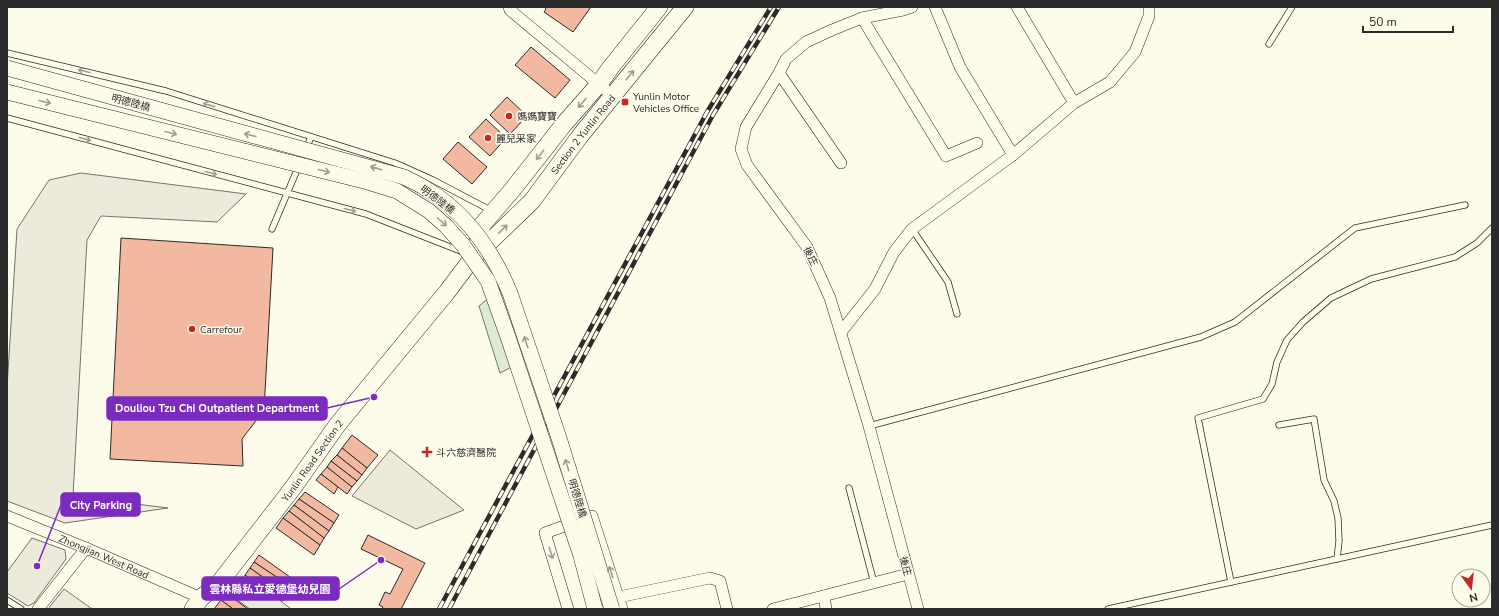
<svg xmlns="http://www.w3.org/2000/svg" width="1499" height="616" viewBox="0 0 1499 616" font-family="'Nunito Sans','Noto Sans TC',sans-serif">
<rect width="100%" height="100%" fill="#fdfbea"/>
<!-- green -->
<path fill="#deebd1" stroke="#74746e" d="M509 282 535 355 500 373 479 306Z"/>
<!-- parking -->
<g fill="#eceadb" stroke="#74746e">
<path d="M81 173 246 194 217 222 101 216 87 240 73 496 168 508 65 523 7 501V388L17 229 49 180Z"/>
<path d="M390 450 464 510 416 529 352 496Z"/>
<path d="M32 538 65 550 66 559 34 603 28 606 7 593V572Z"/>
<path d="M245 575 290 608 289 609H250L229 594Z"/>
<path d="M64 589 92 609H48Z"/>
</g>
<!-- building -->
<g fill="#f2b8a0" stroke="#2b2b2b">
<path d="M544 7H591L573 32 544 12 546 9Z"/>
<path d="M531 47 570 80 555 98 515 65Z"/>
<path d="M507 97 527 116 510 134 490 115Z"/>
<path d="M486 119 506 138 490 156 469 137Z"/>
<path d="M458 142 487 167 472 184 443 159Z"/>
<path d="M121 238 273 248 264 410 242 439 243 466 110 459Z"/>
<path d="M352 435 378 455 367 468 342 448Z"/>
<path d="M342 448 367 468 362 475 337 455Z"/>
<path d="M337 455 362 475 357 481 331 461Z"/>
<path d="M331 461 357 481 352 487 327 467Z"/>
<path d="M327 467 352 487 347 494 321 474Z"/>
<path d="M321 474 338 487 334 494 316 480Z"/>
<path d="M305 492 339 515 334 523 299 499Z"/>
<path d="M299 499 334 523 329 531 294 505Z"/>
<path d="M294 505 329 531 324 538 289 511Z"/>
<path d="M289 511 324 538 320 545 283 518Z"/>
<path d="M283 518 320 545 314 555 276 528Z"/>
<path d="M368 535 425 563 401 609H382L383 607 379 605 385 592 390 594 403 569 361 549Z"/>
<path d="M259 555 297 582 293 588 254 562Z"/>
<path d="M254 562 293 588 288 595 250 568Z"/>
<path d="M250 568 288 595 283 601 245 575Z"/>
<path d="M226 593 248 609H233L221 600Z"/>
<path d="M221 600 233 609H214Z"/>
</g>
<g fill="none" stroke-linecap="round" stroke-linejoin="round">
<!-- service casing -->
<g stroke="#2b2b2b" stroke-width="7">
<g id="service">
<path d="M1269 44 1292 7"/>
<path d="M7 53 166 91 395 163 433 180 492 211"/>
<path d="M7 118 366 214 463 252"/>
<path d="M272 229 311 137"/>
<path d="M912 229 948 282 957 314"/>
<path d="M1279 425 1314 419 1324 480 1334 501 1338 518 1339 541 1337 559"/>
<path d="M869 426 1201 337 1235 322 1355 228 1465 205"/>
<path d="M849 488 874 583"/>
<path d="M1231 582 1198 418 1263 399 1272 384 1277 362 1287 340 1303 322 1331 298 1371 279 1455 257 1477 243 1492 228"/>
<path d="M7 600 21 609"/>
<path d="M1108 609 1492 525"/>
</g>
</g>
<!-- minor casing -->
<g stroke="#2b2b2b" stroke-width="12">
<g id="minor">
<path d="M509 7 510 10 613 96"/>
<path d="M912 7 903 10 862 18 832 30 806 42 786 59 779 73 746 127 741 149 747 165 807 247 830 298 869 426 918 609"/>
<path d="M935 7 960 67 1013 155"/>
<path d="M1017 7 1074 103"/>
<path d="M862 18 946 156 977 143"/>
<path d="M779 73 841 163"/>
<path d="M841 332 875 289 894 252 912 229 1013 155 1074 103 1110 82 1135 52 1149 16V7"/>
<path id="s1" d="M7 516 86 548 201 598"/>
<path d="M824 596 826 609"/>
<path d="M619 597 710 578 720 581 727 609"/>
<path d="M38 609 86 548"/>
<path d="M568 609 545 533 592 516 622 609"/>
<path d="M773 609 908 574"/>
</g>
</g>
<!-- primary casing -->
<g stroke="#2b2b2b" stroke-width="18">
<g id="primary">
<path id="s2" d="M475 256 532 201 580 136 685 7"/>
<path id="s3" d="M193 609 201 598 220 582 292 489 338 424 447 292 474 256 482 225 513 189 564 124 599 84 611 67 659 7"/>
</g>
</g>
<!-- service -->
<use href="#service" stroke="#fdfbea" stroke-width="5.5"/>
<!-- minor -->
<use href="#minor" stroke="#fdfbea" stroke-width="11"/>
<!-- primary -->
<use href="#primary" stroke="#fdfbea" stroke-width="17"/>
<!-- rail casing -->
<g stroke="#2b2b2b" stroke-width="4.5">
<g id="rail">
<path d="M439 609 707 112 771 7"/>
<path d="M449 609 713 115 779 7"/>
</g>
</g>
<!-- rail -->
<use href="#rail" stroke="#fdfbea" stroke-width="3" stroke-dasharray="9" stroke-linecap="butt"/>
<!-- secondary-bridge casing -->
<g stroke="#2b2b2b" stroke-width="16" stroke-linecap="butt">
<g id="secondary-bridge">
<path d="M7 68 404 177C412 181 421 185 428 190 467 214 493 252 510 293L559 438 612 609"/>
<path d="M7 92 368 182 397 191 429 211 446 226 463 245 488 281 508 337 581 556 595 609"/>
</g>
</g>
<!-- secondary-bridge -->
<use href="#secondary-bridge" stroke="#fdfbea" stroke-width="15"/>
</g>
<!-- one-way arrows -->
<defs><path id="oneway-shaft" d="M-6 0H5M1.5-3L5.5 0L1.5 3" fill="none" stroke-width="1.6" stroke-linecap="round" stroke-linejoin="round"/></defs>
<g stroke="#9e9d94">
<use href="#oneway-shaft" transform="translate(84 71) rotate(-166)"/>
<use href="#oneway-shaft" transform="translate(630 75) rotate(-51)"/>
<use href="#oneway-shaft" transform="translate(45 102) rotate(14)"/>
<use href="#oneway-shaft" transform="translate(582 103) rotate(131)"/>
<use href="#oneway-shaft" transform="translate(209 105) rotate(-162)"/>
<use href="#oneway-shaft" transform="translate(171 133) rotate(14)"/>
<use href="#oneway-shaft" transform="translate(250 135) rotate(-165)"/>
<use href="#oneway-shaft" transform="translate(85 139) rotate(15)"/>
<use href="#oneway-shaft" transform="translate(540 155) rotate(128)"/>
<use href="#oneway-shaft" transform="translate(376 168) rotate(-164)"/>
<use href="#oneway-shaft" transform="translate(324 171) rotate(14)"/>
<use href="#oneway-shaft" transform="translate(211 173) rotate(15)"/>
<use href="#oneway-shaft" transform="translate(350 210) rotate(15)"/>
<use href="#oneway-shaft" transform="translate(442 222) rotate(42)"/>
<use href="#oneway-shaft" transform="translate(503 229) rotate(-44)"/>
<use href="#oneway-shaft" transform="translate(526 342) rotate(-108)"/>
<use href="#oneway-shaft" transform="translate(567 465) rotate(-107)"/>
<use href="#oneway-shaft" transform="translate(551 553) rotate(73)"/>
<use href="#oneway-shaft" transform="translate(611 572) rotate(-108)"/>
</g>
<!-- markers -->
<g fill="#c62828" stroke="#fdfbea" stroke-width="1.5">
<rect x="621" y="98" width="8" height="8" rx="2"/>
<circle cx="509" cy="116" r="4"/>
<circle cx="488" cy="138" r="4"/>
<circle cx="192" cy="329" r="4"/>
<path d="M425 446h4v4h4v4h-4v4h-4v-4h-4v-4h4z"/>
</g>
<g text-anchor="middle" stroke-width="3" stroke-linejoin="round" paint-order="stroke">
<!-- poi labels -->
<g font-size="10" fill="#2b2b2b" stroke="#fdfbea" text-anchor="start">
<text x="633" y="100">Yunlin Motor<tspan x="633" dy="12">Vehicles Office</tspan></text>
<text x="517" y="120">媽媽寶寶</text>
<text x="496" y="142">麗兒采家</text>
<text x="200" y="333">Carrefour</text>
<text x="436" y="456">斗六慈濟醫院</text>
</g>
<!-- street labels -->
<g font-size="10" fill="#2b2b2b" stroke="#fdfbea">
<text transform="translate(131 102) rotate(15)" y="4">明德陸橋</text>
<text dy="4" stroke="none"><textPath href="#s2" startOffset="163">Section 2 Yunlin Road</textPath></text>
<text transform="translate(438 199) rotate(37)" y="4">明德陸橋</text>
<text transform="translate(811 256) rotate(64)" y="4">後庄</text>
<text dy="4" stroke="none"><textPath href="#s3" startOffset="191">Yunlin Road Section 2</textPath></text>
<text transform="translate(578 498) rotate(73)" y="4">明德陸橋</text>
<text dy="4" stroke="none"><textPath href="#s1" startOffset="105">Zhongjian West Road</textPath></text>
<text transform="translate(906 566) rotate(75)" y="4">後庄</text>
</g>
</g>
<!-- callouts -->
<path fill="none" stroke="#7b2cbf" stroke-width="1.5" d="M374 397L327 408M37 566L61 505M381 560L339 589"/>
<g fill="#7b2cbf" stroke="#fdfbea" stroke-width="1.5">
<circle cx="374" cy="397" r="4"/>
<circle cx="37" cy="566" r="4"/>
<circle cx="381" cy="560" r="4"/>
</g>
<g fill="#7b2cbf" stroke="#7b2cbf" stroke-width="1.5">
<rect x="107" y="397" width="220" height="23" rx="4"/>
<rect x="61" y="493" width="79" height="23" rx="4"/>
<rect x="202" y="577" width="137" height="23" rx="4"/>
</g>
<g font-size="11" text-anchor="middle" font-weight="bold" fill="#fff">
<text x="217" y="412">Douliou Tzu Chi Outpatient Department</text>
<text x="101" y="509">City Parking</text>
<text x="270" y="593">雲林縣私立愛德堡幼兒園</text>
</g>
<!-- border -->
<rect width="1499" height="616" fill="none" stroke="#2b2b2b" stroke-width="16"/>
<!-- north arrow -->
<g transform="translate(1471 588) rotate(165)"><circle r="19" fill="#fdfbea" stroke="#a9a89e"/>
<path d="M0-3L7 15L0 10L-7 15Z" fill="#c62828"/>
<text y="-6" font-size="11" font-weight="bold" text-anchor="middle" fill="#2b2b2b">N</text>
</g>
<!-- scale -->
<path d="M1363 26v6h90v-6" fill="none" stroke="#2b2b2b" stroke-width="2"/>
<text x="1369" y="26" font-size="12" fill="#2b2b2b" stroke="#fdfbea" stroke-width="3" paint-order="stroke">50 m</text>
</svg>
